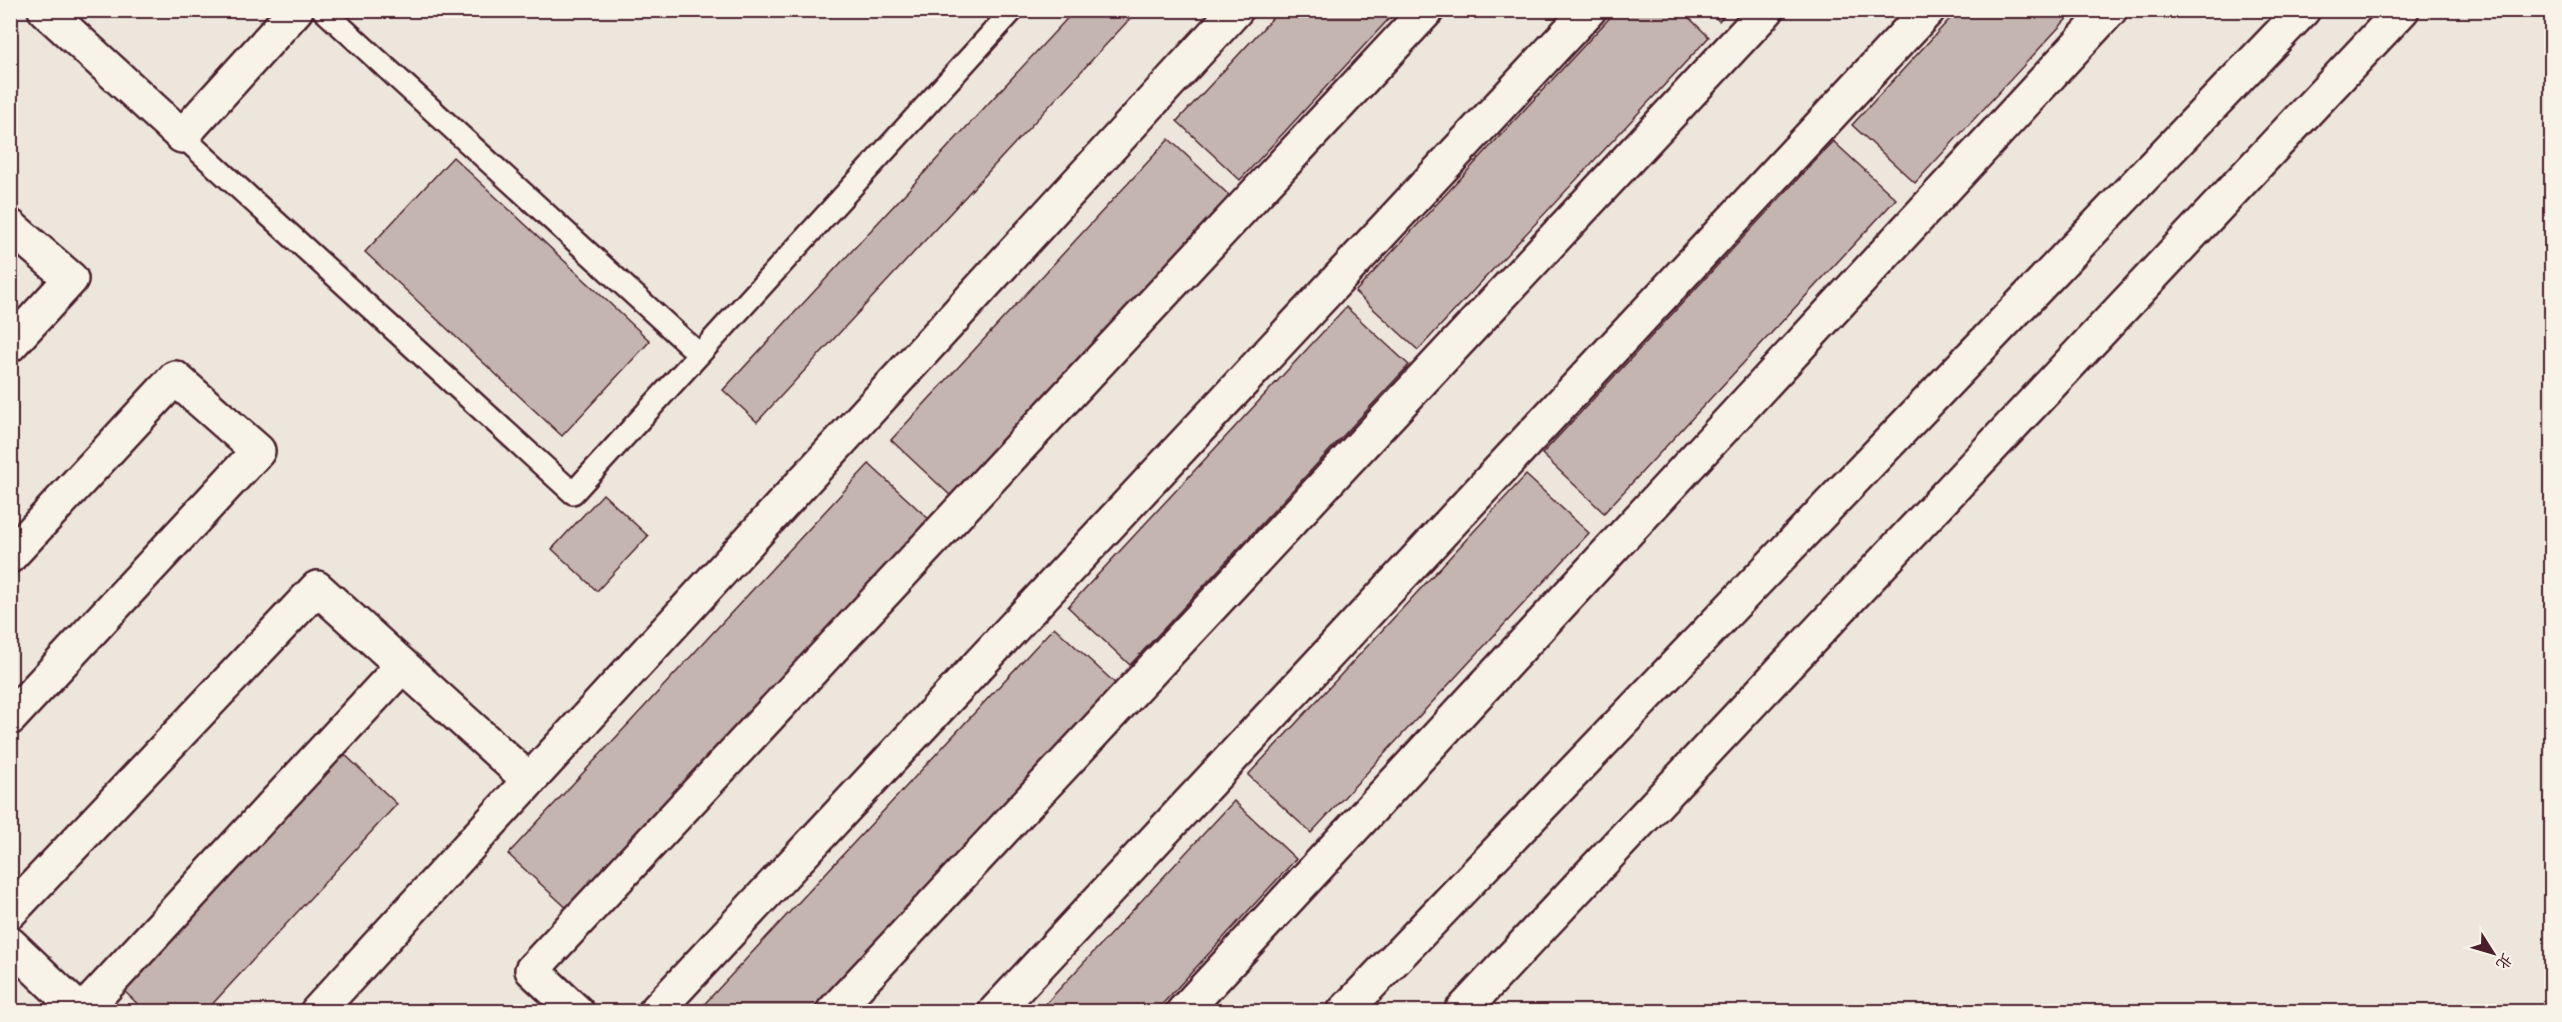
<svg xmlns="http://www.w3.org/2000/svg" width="2562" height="1022" viewBox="0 0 2562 1022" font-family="'Balsamiq Sans','LXGW WenKai TC',sans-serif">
<rect width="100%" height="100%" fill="#ece6dd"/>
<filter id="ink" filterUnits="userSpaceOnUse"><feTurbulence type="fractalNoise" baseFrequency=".0167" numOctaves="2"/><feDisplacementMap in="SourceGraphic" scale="12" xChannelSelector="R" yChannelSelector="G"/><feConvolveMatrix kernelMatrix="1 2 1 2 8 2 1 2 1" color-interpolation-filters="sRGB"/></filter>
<g filter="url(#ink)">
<!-- building -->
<g fill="#c4b5b0" stroke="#4a1f2b" stroke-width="1.5">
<path d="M1075 10H1138L757 422 723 390Z"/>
<path d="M1280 10H1397L1240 180 1177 121Z"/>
<path d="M1617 10H1681L1709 37 1418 350 1355 292Z"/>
<path d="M1707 10H1729L1719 21Z"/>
<path d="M1958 10H2075L1915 183 1852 125Z"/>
<path d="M1169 139 1231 197 953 498 891 440Z"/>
<path d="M1833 141 1896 199 1604 513 1542 454Z"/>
<path d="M453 157 650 341 562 436 365 252Z"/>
<path d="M1346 307 1409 365 1130 665 1068 607Z"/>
<path d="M869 464 932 522 571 912 508 854Z"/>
<path d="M1526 475 1589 533 1311 833 1248 775Z"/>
<path d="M603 494 648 536 597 591 552 549Z"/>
<path d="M1054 627 1117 685 814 1012H697Z"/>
<path d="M341 751 397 804 205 1012H146L121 988Z"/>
<path d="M1234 801 1296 859 1155 1012H1038Z"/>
</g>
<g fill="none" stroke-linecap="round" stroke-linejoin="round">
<!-- service casing -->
<g stroke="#4a1f2b" stroke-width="26">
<g id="service">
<path d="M323 10 699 354"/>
<path d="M182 136 573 493 1013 10"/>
</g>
</g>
<!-- minor casing -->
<g stroke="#4a1f2b" stroke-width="38">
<g id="minor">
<path d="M45 10 182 136 296 10"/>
<path d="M10 226 71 279 10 345"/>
<path d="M10 556 175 378 258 451 10 718"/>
<path d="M10 912 317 588 529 780"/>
<path d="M10 944 81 1012"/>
<path d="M82 1012 402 666"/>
<path d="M317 1012 1236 10"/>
<path d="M577 1012 532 970 1427 10"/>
<path d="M655 1012 1589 10"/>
<path d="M833 1012 1767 10"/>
<path d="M995 1012 1928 10"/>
<path d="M1183 1012 2110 10"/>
</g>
</g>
<!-- tertiary casing -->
<g stroke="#4a1f2b" stroke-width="38">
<g id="tertiary">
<path d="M1344 1012 2303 10"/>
<path d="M1461 1012 2402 10"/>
</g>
</g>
<!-- service -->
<use href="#service" stroke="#f7f3e8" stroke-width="21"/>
<!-- minor -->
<use href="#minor" stroke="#f7f3e8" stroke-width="33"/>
<!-- tertiary -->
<use href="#tertiary" stroke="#f7f3e8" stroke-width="33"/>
</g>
</g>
<!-- margin -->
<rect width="2562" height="1022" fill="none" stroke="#f7f3e8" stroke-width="36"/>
<rect x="18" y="18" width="2526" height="986" fill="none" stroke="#4a1f2b" stroke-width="2" filter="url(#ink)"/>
<!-- north arrow -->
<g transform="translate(2493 953) rotate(127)" stroke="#f7f3e8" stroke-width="4.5" paint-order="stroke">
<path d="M0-4.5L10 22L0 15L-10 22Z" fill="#4a1f2b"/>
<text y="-9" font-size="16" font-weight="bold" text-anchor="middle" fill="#4a1f2b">北</text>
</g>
</svg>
